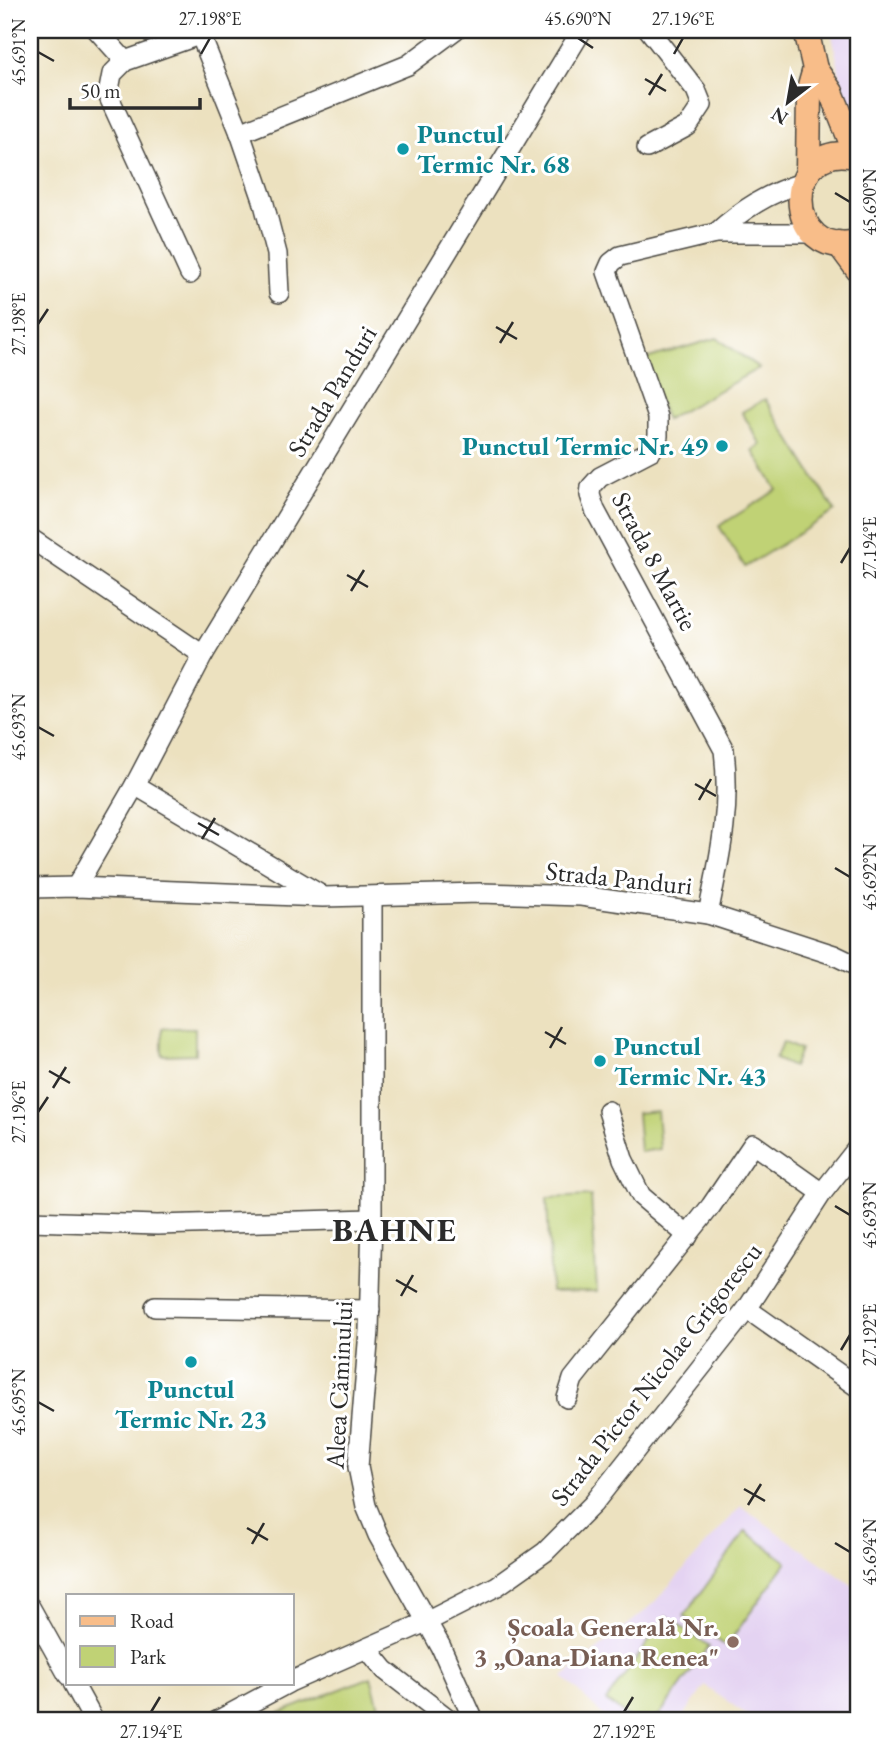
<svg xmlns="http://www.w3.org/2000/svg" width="889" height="1751" viewBox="0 0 889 1751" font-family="'EB Garamond',serif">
<rect width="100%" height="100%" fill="#fff"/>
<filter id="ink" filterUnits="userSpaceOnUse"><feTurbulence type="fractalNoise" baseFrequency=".0143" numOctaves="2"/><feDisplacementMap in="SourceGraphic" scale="14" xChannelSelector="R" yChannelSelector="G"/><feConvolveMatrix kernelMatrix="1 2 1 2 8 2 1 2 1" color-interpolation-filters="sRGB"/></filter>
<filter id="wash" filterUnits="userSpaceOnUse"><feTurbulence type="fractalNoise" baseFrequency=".00686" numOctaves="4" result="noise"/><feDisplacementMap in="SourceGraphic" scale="28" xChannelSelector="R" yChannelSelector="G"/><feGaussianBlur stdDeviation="1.57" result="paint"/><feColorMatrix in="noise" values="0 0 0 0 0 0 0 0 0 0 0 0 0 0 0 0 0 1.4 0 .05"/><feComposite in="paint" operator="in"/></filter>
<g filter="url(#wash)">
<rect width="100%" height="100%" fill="#ece1bf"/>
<!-- built -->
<g fill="#e4d3f2">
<path d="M831 30H859V114L848 115Z"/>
<path d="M741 1506 859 1590V1721H756L705 1686 680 1721H609L563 1677 650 1607Z"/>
</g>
<!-- green -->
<g fill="#c0d275" stroke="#767e50" stroke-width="2">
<path d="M717 338 759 368 666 420 642 360Z"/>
<path d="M765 399 835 511 745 567 719 526 777 490 753 451 761 445 742 412Z"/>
<path d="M162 1028H195V1054L162 1055Z"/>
<path d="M783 1042 800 1050 793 1067 775 1059Z"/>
<path d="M657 1111 660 1149 640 1152 637 1113Z"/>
<path d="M591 1196 597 1291 551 1292 547 1198Z"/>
<path d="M746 1531 787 1562 726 1646 684 1616Z"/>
<path d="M667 1616 709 1647 655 1721H633L606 1701Z"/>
<path d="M371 1677 379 1707 398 1721H259Z"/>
</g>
</g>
<g filter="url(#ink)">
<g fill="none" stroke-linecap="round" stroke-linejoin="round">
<!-- minor casing -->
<g stroke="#484641" stroke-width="22">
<g id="minor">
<path d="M97 30 125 61"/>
<path d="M200 34 240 133 263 200 277 254 279 293"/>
<path d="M240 133 408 65 455 30"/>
<path d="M647 148 688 126 702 105 696 90 649 30"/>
<path d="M716 233C743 209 768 193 802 183"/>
<path d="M190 274 108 95 112 74 125 61 213 30"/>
<path d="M30 538 203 655"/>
<path d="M135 785 319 894"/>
<path d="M76 887 135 785 203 655 582 30"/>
<path d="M30 888 76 887 323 897 480 893 581 896 708 914 834 955 859 967"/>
<path d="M372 897V1219L369 1331 358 1467 366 1506 378 1535 441 1647 474 1721"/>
<path d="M708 914C720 856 731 811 724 750L595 510 590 495 591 487 600 477 652 450 658 436V417L607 272 611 263 620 256 716 233H814"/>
<path d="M608 1111 623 1159 641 1196 688 1236"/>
<path d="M30 1221 157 1225 372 1219"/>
<path d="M155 1307 370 1310"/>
<path d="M747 1309 859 1388"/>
<path d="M567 1398 573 1379 711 1206 753 1144 822 1193"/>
<path d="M30 1607 68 1675"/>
<path d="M367 1648 385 1670 451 1721"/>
<path d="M292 1681 426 1622 497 1586 545 1552 593 1504 747 1309 822 1193 859 1146"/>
<path d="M73 1683 94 1721"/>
<path d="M217 1721 288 1683"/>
</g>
</g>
<!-- major casing -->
<g stroke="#484641" stroke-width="27">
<g id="major">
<path d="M806 30 815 69 831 92 857 156"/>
<path d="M859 157C780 135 782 265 859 242"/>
<path d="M808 172 809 90 815 69"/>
<path d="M839 244 859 271"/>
</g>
</g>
<!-- minor -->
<use href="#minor" stroke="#fff" stroke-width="19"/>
<!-- major -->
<use href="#major" stroke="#f8bd89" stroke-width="24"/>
</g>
</g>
<!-- ticks -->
<path fill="none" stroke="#2b2b2b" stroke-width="2.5" d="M578 38 593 48M38 52 54 61M201 54 210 38M674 54 683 38M645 79 666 91M649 95 662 74M835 193 850 202M38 324 48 309M496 327 517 339M500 343 513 322M841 563 850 548M347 575 368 587M351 591 364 570M38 727 54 736M695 784 716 796M699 800 711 779M198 823 219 835M202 839 215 818M835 868 850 877M545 1032 566 1044M550 1048 562 1027M49 1071 70 1083M53 1088 66 1067M38 1112 48 1097M835 1206 850 1215M396 1280 417 1292M401 1296 413 1275M841 1350 850 1335M38 1402 54 1411M744 1489 765 1501M748 1505 761 1484M247 1528 268 1540M835 1543 850 1552M252 1544 264 1523M151 1712 160 1697M624 1712 633 1697"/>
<!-- markers -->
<g fill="#0f9aa8" stroke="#fff" stroke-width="2.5">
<circle cx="403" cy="149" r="7"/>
<circle cx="722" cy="446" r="7"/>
<circle cx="600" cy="1061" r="7"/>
<circle cx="191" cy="1362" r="7"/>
</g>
<circle fill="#8d6e63" stroke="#fff" stroke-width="2.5" cx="733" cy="1642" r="7"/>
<g text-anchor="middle" stroke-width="6" stroke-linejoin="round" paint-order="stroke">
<!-- culture labels -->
<g font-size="26" font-weight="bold" fill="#0d838f" stroke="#fff" text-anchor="start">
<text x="417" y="143">Punctul<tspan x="417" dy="30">Termic Nr. 68</tspan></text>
<text x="708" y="455" text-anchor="end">Punctul Termic Nr. 49</text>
<text x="614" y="1055">Punctul<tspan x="614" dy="30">Termic Nr. 43</tspan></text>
<text x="191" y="1398" text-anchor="middle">Punctul<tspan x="191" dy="30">Termic Nr. 23</tspan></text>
</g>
<!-- street labels -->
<g font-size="26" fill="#2b2b2b" stroke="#fff">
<text transform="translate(332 391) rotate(-59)" y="9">Strada Panduri</text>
<text transform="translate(655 561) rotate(62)" y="9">Strada 8 Martie</text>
<text transform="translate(619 878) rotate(6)" y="9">Strada Panduri</text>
<text transform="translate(656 1374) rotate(-52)" y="9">Strada Pictor Nicolae Grigorescu</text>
<text transform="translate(339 1385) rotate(-87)" y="9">Aleea Căminului</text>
</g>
<!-- education labels -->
<g font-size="26" font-weight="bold" fill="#785e54" stroke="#fff" text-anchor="end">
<text x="719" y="1636">Școala Generală Nr.<tspan x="719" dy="30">3 „Oana-Diana Renea"</tspan></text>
</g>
<!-- district labels -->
<g font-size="33" font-weight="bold" letter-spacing="2" fill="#2b2b2b" stroke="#fff">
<text x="395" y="1241">BAHNE</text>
</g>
</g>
<!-- margin -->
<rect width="889" height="1751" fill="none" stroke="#fff" stroke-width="77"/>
<!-- legend -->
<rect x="66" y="1594" width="228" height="91" fill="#ffffff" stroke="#aaaaaa" stroke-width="2"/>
<rect x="80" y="1616" width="35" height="10" fill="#f8bd89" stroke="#aaaaaa" stroke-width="2"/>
<text x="130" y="1628" font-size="21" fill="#2b2b2b">Road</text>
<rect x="80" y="1646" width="35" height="21" fill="#c0d275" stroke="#aaaaaa" stroke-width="2"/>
<text x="130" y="1664" font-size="21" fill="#2b2b2b">Park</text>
<!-- north arrow -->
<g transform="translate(788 102) rotate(211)" stroke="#ffffff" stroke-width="5" paint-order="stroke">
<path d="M0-5L12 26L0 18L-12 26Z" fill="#2b2b2b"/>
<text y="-10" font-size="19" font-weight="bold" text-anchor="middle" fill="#2b2b2b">N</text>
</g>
<!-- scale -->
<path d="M70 98v10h130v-10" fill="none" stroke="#2b2b2b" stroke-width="3.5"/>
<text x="80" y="98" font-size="21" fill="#2b2b2b" stroke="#ffffff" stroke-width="5" paint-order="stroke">50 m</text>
<rect x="38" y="38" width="812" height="1674" fill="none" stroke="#2b2b2b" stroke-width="2.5"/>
<g font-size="18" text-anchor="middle" fill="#2b2b2b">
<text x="210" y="25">27.198°E</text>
<text x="578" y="25">45.690°N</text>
<text x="683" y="25">27.196°E</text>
<text transform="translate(19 52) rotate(-90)" y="6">45.691°N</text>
<text transform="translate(870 202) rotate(-90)" y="6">45.690°N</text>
<text transform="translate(19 324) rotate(-90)" y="6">27.198°E</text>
<text transform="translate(870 548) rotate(-90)" y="6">27.194°E</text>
<text transform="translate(19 727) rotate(-90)" y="6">45.693°N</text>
<text transform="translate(870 877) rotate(-90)" y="6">45.692°N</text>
<text transform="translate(19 1112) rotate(-90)" y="6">27.196°E</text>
<text transform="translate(870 1215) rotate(-90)" y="6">45.693°N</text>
<text transform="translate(870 1335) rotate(-90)" y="6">27.192°E</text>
<text transform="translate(19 1402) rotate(-90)" y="6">45.695°N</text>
<text transform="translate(870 1552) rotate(-90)" y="6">45.694°N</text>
<text x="151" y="1738">27.194°E</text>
<text x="624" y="1738">27.192°E</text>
</g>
</svg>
